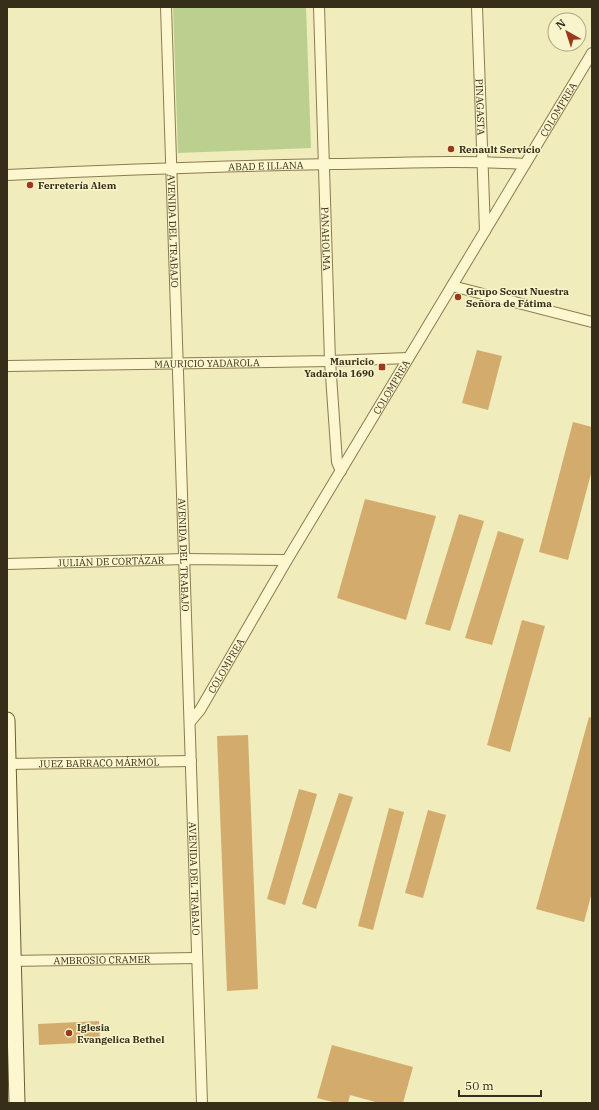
<svg xmlns="http://www.w3.org/2000/svg" width="599" height="1110" viewBox="0 0 599 1110" font-family="'IBM Plex Serif',serif">
<rect width="100%" height="100%" fill="#f1ecbb"/>
<!-- green -->
<path fill="#bbd08e" d="M173 7H306L311 148 178 153Z"/>
<!-- building -->
<g fill="#d3ac6d">
<path d="M477 350 502 356 488 410 462 403Z"/>
<path d="M573 422 592 427V470L568 560 539 552Z"/>
<path d="M365 499 436 516 406 620 337 598Z"/>
<path d="M459 514 484 521 450 631 425 624Z"/>
<path d="M498 531 524 539 492 645 465 638Z"/>
<path d="M522 620 545 626 510 752 487 745Z"/>
<path d="M589 717 592 718V892L584 922 536 909Z"/>
<path d="M248 735 258 989 227 991 217 736Z"/>
<path d="M299 789 317 794 285 905 267 899Z"/>
<path d="M339 793 353 797 316 909 302 904Z"/>
<path d="M389 808 404 812 373 930 358 926Z"/>
<path d="M428 810 446 815 423 898 405 893Z"/>
<path d="M99 1021 100 1042 39 1045 38 1024Z"/>
<path d="M332 1045 413 1067 403 1103H379L350 1095 348 1103H337L317 1098Z"/>
</g>
<g fill="none" stroke-linecap="round" stroke-linejoin="round">
<!-- minor casing -->
<g stroke="#8a7b53" stroke-width="12">
<g id="minor">
<path id="s1" d="M166 7 202 1103"/>
<path id="s2" d="M319 7 330 361 337 462 341 471"/>
<path id="s3" d="M477 7 485 231"/>
<path id="s4" d="M7 175C116 170 225 166 334 164 398 163 462 160 525 164"/>
<path d="M452 286 592 322"/>
<path id="s5" d="M7 366 330 361 408 358"/>
<path id="s6" d="M7 564 185 559 287 560"/>
<path id="s7" d="M190 722 200 710 287 560 592 53"/>
<path id="s8" d="M7 764 191 761"/>
<path id="s9" d="M8 961 196 958"/>
</g>
</g>
<!-- secondary casing -->
<g stroke="#6b5c37" stroke-width="17">
<path id="secondary" d="M7 720 17 1103"/>
</g>
<!-- minor -->
<use href="#minor" stroke="#fcf7ce" stroke-width="10"/>
<!-- secondary -->
<use href="#secondary" stroke="#fcf7ce" stroke-width="15"/>
</g>
<!-- markers -->
<g fill="#9e371e" stroke="#f8f4cb" stroke-width="1.5">
<circle cx="451" cy="149" r="4"/>
<circle cx="30" cy="185" r="4"/>
<circle cx="458" cy="297" r="4"/>
<rect x="378" y="363" width="8" height="8" rx="2"/>
<circle cx="69" cy="1033" r="4"/>
</g>
<g text-anchor="middle" stroke-width="3" stroke-linejoin="round" paint-order="stroke">
<!-- street labels -->
<g font-size="10" fill="#372e1a" stroke="#f8f4cb">
<text dy="4" stroke="none"><textPath href="#s3" startOffset="100">PINAGASTA</textPath></text>
<text dy="4" stroke="none"><textPath href="#s7" startOffset="715">COLOMPREA</textPath></text>
<text dy="4" stroke="none"><textPath href="#s4" startOffset="259">ABAD E ILLANA</textPath></text>
<text dy="4" stroke="none"><textPath href="#s1" startOffset="224">AVENIDA DEL TRABAJO</textPath></text>
<text dy="4" stroke="none"><textPath href="#s2" startOffset="232">PANAHOLMA</textPath></text>
<text dy="4" stroke="none"><textPath href="#s5" startOffset="200">MAURICIO YADAROLA</textPath></text>
<text dy="4" stroke="none"><textPath href="#s7" startOffset="391">COLOMPREA</textPath></text>
<text dy="4" stroke="none"><textPath href="#s1" startOffset="548">AVENIDA DEL TRABAJO</textPath></text>
<text dy="4" stroke="none"><textPath href="#s6" startOffset="104">JULIÁN DE CORTÁZAR</textPath></text>
<text dy="4" stroke="none"><textPath href="#s7" startOffset="67">COLOMPREA</textPath></text>
<text dy="4" stroke="none"><textPath href="#s8" startOffset="92">JUEZ BARRACO MÁRMOL</textPath></text>
<text dy="4" stroke="none"><textPath href="#s1" startOffset="872">AVENIDA DEL TRABAJO</textPath></text>
<text dy="4" stroke="none"><textPath href="#s9" startOffset="94">AMBROSIO CRAMER</textPath></text>
</g>
<!-- poi labels -->
<g font-size="10" font-weight="bold" fill="#372e1a" stroke="#f8f4cb" text-anchor="start">
<text x="459" y="153">Renault Servicio</text>
<text x="38" y="189">Ferretería Alem</text>
<text x="466" y="295">Grupo Scout Nuestra<tspan x="466" dy="12">Señora de Fátima</tspan></text>
<text x="374" y="365" text-anchor="end">Mauricio<tspan x="374" dy="12">Yadarola 1690</tspan></text>
<text x="77" y="1031">Iglesia<tspan x="77" dy="12">Evangelica Bethel</tspan></text>
</g>
</g>
<!-- border -->
<rect width="599" height="1110" fill="none" stroke="#372e1a" stroke-width="16"/>
<!-- north arrow -->
<g transform="translate(567 32) rotate(321)"><circle r="19" fill="#f8f4cb" stroke="#aba584"/>
<path d="M0-3L7 15L0 10L-7 15Z" fill="#9e371e"/>
<text y="-6" font-size="11" font-weight="bold" text-anchor="middle" fill="#372e1a">N</text>
</g>
<!-- scale -->
<path d="M459 1090v6h82v-6" fill="none" stroke="#372e1a" stroke-width="2"/>
<text x="465" y="1090" font-size="12" fill="#372e1a" stroke="#f8f4cb" stroke-width="3" paint-order="stroke">50 m</text>
</svg>
